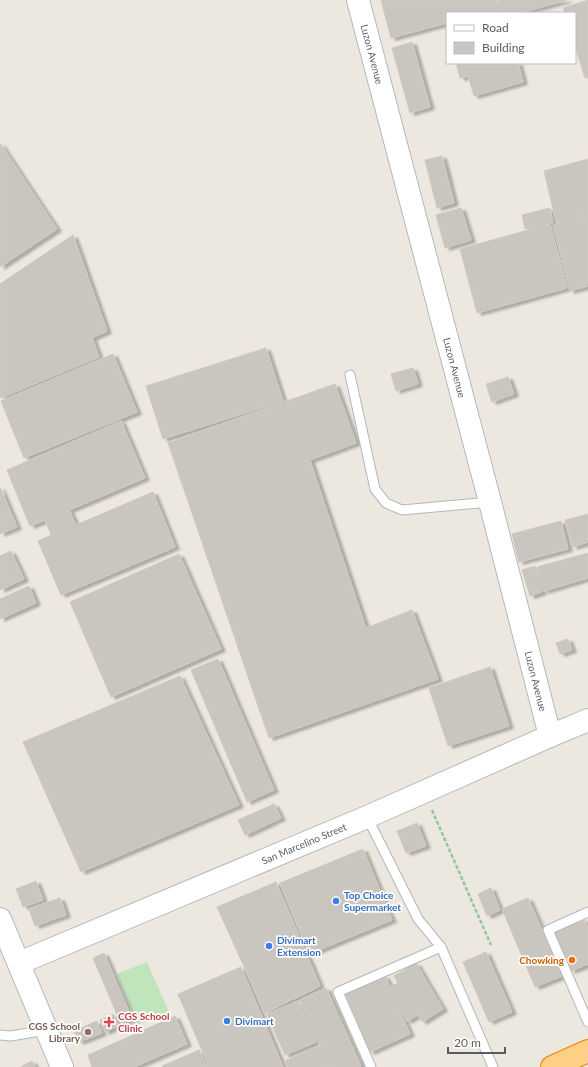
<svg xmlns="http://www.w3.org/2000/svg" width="588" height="1067" viewBox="0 0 588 1067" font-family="Lato,sans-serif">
<defs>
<filter id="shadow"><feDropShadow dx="4.5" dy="2.5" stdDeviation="1" flood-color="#0004"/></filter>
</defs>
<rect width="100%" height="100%" fill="#ece8e0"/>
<!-- green -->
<path fill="#c0e4bb" d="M147 962 169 1012 138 1025 117 974Z"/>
<!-- building -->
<g fill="#c9c5bf" stroke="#d0c8be" filter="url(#shadow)">
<path d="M381 0H496L500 13H447V23L391 38Z"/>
<path d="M498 0H567L520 13H501Z"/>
<path d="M588 0V77L585 78 575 46V13H565L563 8Z"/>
<path d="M412 42 430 107 410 113 392 48Z"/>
<path d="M456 63H518L523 82 474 96 468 76 460 78Z"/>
<path d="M0 143 57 229 0 267Z"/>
<path d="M442 156 454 203 437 208 425 160Z"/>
<path d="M588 159V214L556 222 544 171Z"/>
<path d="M461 208 471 240 445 248 436 215Z"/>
<path d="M550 208 553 223 525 229 522 215Z"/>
<path d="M588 216V286L570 291 553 225Z"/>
<path d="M550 224 567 288 477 313 460 249Z"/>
<path d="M73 235 107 331 92 338 99 357 1 398 0 395V284Z"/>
<path d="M266 348 283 401 163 439 146 386Z"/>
<path d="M113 354 137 412 24 458 1 401Z"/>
<path d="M413 368 418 384 396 391 391 374Z"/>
<path d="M508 377 514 394 492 402 486 384Z"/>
<path d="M335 384 356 443 310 460 366 628 412 610 438 679 269 738 168 443Z"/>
<path d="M121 421 145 478 69 510 76 525 153 492 175 547 61 595 38 541 51 535 45 520 30 526 7 470Z"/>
<path d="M0 487 17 527 0 534Z"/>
<path d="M588 514V542L573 547 565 520Z"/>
<path d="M561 521 568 549 519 562 512 534Z"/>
<path d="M11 551 24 579 0 590V556Z"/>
<path d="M588 553V578L544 591 537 567Z"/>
<path d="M179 554 221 649 111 697 70 602Z"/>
<path d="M535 566 542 592 530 596 522 570Z"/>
<path d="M29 586 36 603 0 619V599Z"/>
<path d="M568 639 572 650 560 654 556 643Z"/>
<path d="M218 659 274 790 247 802 191 670Z"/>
<path d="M490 667 509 726 448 746 429 688Z"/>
<path d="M180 676 239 805 81 872 23 742Z"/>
<path d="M274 804 281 818 245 835 238 820Z"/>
<path d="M417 823 426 846 406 853 397 831Z"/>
<path d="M363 849 392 920 309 954 280 883Z"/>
<path d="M36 881 43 900 23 907 16 889Z"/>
<path d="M276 882 320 986 265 1013 217 907Z"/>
<path d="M491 888 500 910 487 916 478 894Z"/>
<path d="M60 898 66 915 35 926 29 909Z"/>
<path d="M528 898 562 976 535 987 502 909Z"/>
<path d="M584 919 588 928V964L571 971 554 931Z"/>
<path d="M486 952 512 1012 489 1022 463 962Z"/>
<path d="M104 953 132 1019 121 1024 93 958Z"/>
<path d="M416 963 443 1009 422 1022 418 1015 407 1021 390 987 398 983 394 976Z"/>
<path d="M241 967 283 1067H209L178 994Z"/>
<path d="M385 976 410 1034 370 1052 345 993Z"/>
<path d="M326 988 361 1066 357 1067H329L300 1000Z"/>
<path d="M298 1001 316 1042 285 1055 267 1014Z"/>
<path d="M113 1014 119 1025 105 1032 100 1020Z"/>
<path d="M175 1016 187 1044 134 1067H92L88 1055Z"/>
<path d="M97 1021 102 1033 79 1042 74 1031Z"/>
<path d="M319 1046 328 1067H288L285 1061Z"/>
<path d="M199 1050 207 1067H163L162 1066Z"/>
<path d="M32 1061 35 1067H22V1066Z"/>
</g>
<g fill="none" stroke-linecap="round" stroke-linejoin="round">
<!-- lane casing -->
<g stroke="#b3b7bb" stroke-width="11">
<g id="lane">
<path d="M350 375 375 489 386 503 402 510 490 502"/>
<path d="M367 817 418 919 441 947 493 1067"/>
<path d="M588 912 548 930 588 1022"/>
<path d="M0 1035 11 1036 46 1030"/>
<path d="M371 1067 338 992 441 947"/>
</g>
</g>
<!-- secondary casing -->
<g stroke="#b4b8bd" stroke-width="24">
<g id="secondary">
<path id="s1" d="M358 0 490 502 550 736"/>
<path d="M0 919 62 1067"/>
<path id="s2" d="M19 963 367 817 550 736 588 720"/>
</g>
</g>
<!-- highway casing -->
<g stroke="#ec8500" stroke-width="24">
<path id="highway" d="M552 1067 588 1051"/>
</g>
<!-- path -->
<path stroke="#96c79e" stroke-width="2.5" stroke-dasharray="4 2" stroke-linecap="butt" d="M432 810 491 945"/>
<!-- lane -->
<use href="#lane" stroke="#fff" stroke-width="9"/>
<!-- secondary -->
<use href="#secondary" stroke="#fff" stroke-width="22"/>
<!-- highway -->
<use href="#highway" stroke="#fdd085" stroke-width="22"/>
</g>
<!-- markers -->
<g fill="#3f7fe0" stroke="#fff" stroke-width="1.5">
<circle cx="336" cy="901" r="4"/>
<circle cx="269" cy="946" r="4"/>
<circle cx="227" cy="1021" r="4"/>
</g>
<circle fill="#e8710a" stroke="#fff" stroke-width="1.5" cx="572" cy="960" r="4"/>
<path fill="#e0444e" stroke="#fff" stroke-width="1.5" d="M107 1016h4v4h4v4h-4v4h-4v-4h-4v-4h4z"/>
<circle fill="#8d6e63" stroke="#fff" stroke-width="1.5" cx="88" cy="1032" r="4"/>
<g text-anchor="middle" stroke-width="3.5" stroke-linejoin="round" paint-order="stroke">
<!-- street labels -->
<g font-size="10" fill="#595d61" stroke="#fff">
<text dy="4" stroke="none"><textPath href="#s1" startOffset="56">Luzon Avenue</textPath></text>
<text dy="4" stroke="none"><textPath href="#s1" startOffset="380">Luzon Avenue</textPath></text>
<text dy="4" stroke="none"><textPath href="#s1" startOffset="704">Luzon Avenue</textPath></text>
<text dy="4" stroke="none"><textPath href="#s2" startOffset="309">San Marcelino Street</textPath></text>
</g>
<!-- shop labels -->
<g font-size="10" font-weight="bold" fill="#366cbe" stroke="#fff" text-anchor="start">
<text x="344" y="899">Top Choice<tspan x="344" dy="12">Supermarket</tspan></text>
<text x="277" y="944">Divimart<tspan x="277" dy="12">Extension</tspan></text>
<text x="235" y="1025">Divimart</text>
</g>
<!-- food labels -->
<g font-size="10" font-weight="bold" fill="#c56008" stroke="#fff" text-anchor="end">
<text x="564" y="964">Chowking</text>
</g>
<!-- health labels -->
<g font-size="10" font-weight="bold" fill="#be3a42" stroke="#fff" text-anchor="start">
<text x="118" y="1020">CGS School<tspan x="118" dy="12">Clinic</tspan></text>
</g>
<!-- education labels -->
<g font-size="10" font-weight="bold" fill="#785e54" stroke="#fff" text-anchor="end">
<text x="80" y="1030">CGS School<tspan x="80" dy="12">Library</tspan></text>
</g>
</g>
<!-- legend -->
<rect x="446" y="12" width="130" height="52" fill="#ffffff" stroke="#bdbec0"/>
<rect x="454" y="25" width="20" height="6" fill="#ffffff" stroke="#bdbec0"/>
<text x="482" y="32" font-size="12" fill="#595d61">Road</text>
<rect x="454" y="42" width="20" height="12" fill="#c9c5bf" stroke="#bdbec0"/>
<text x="482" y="52" font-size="12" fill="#595d61">Building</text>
<!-- scale -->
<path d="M448 1047v6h57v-6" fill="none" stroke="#595d61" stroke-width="2"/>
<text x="454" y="1047" font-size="12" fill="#595d61" stroke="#ffffff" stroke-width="3" paint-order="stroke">20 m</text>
</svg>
